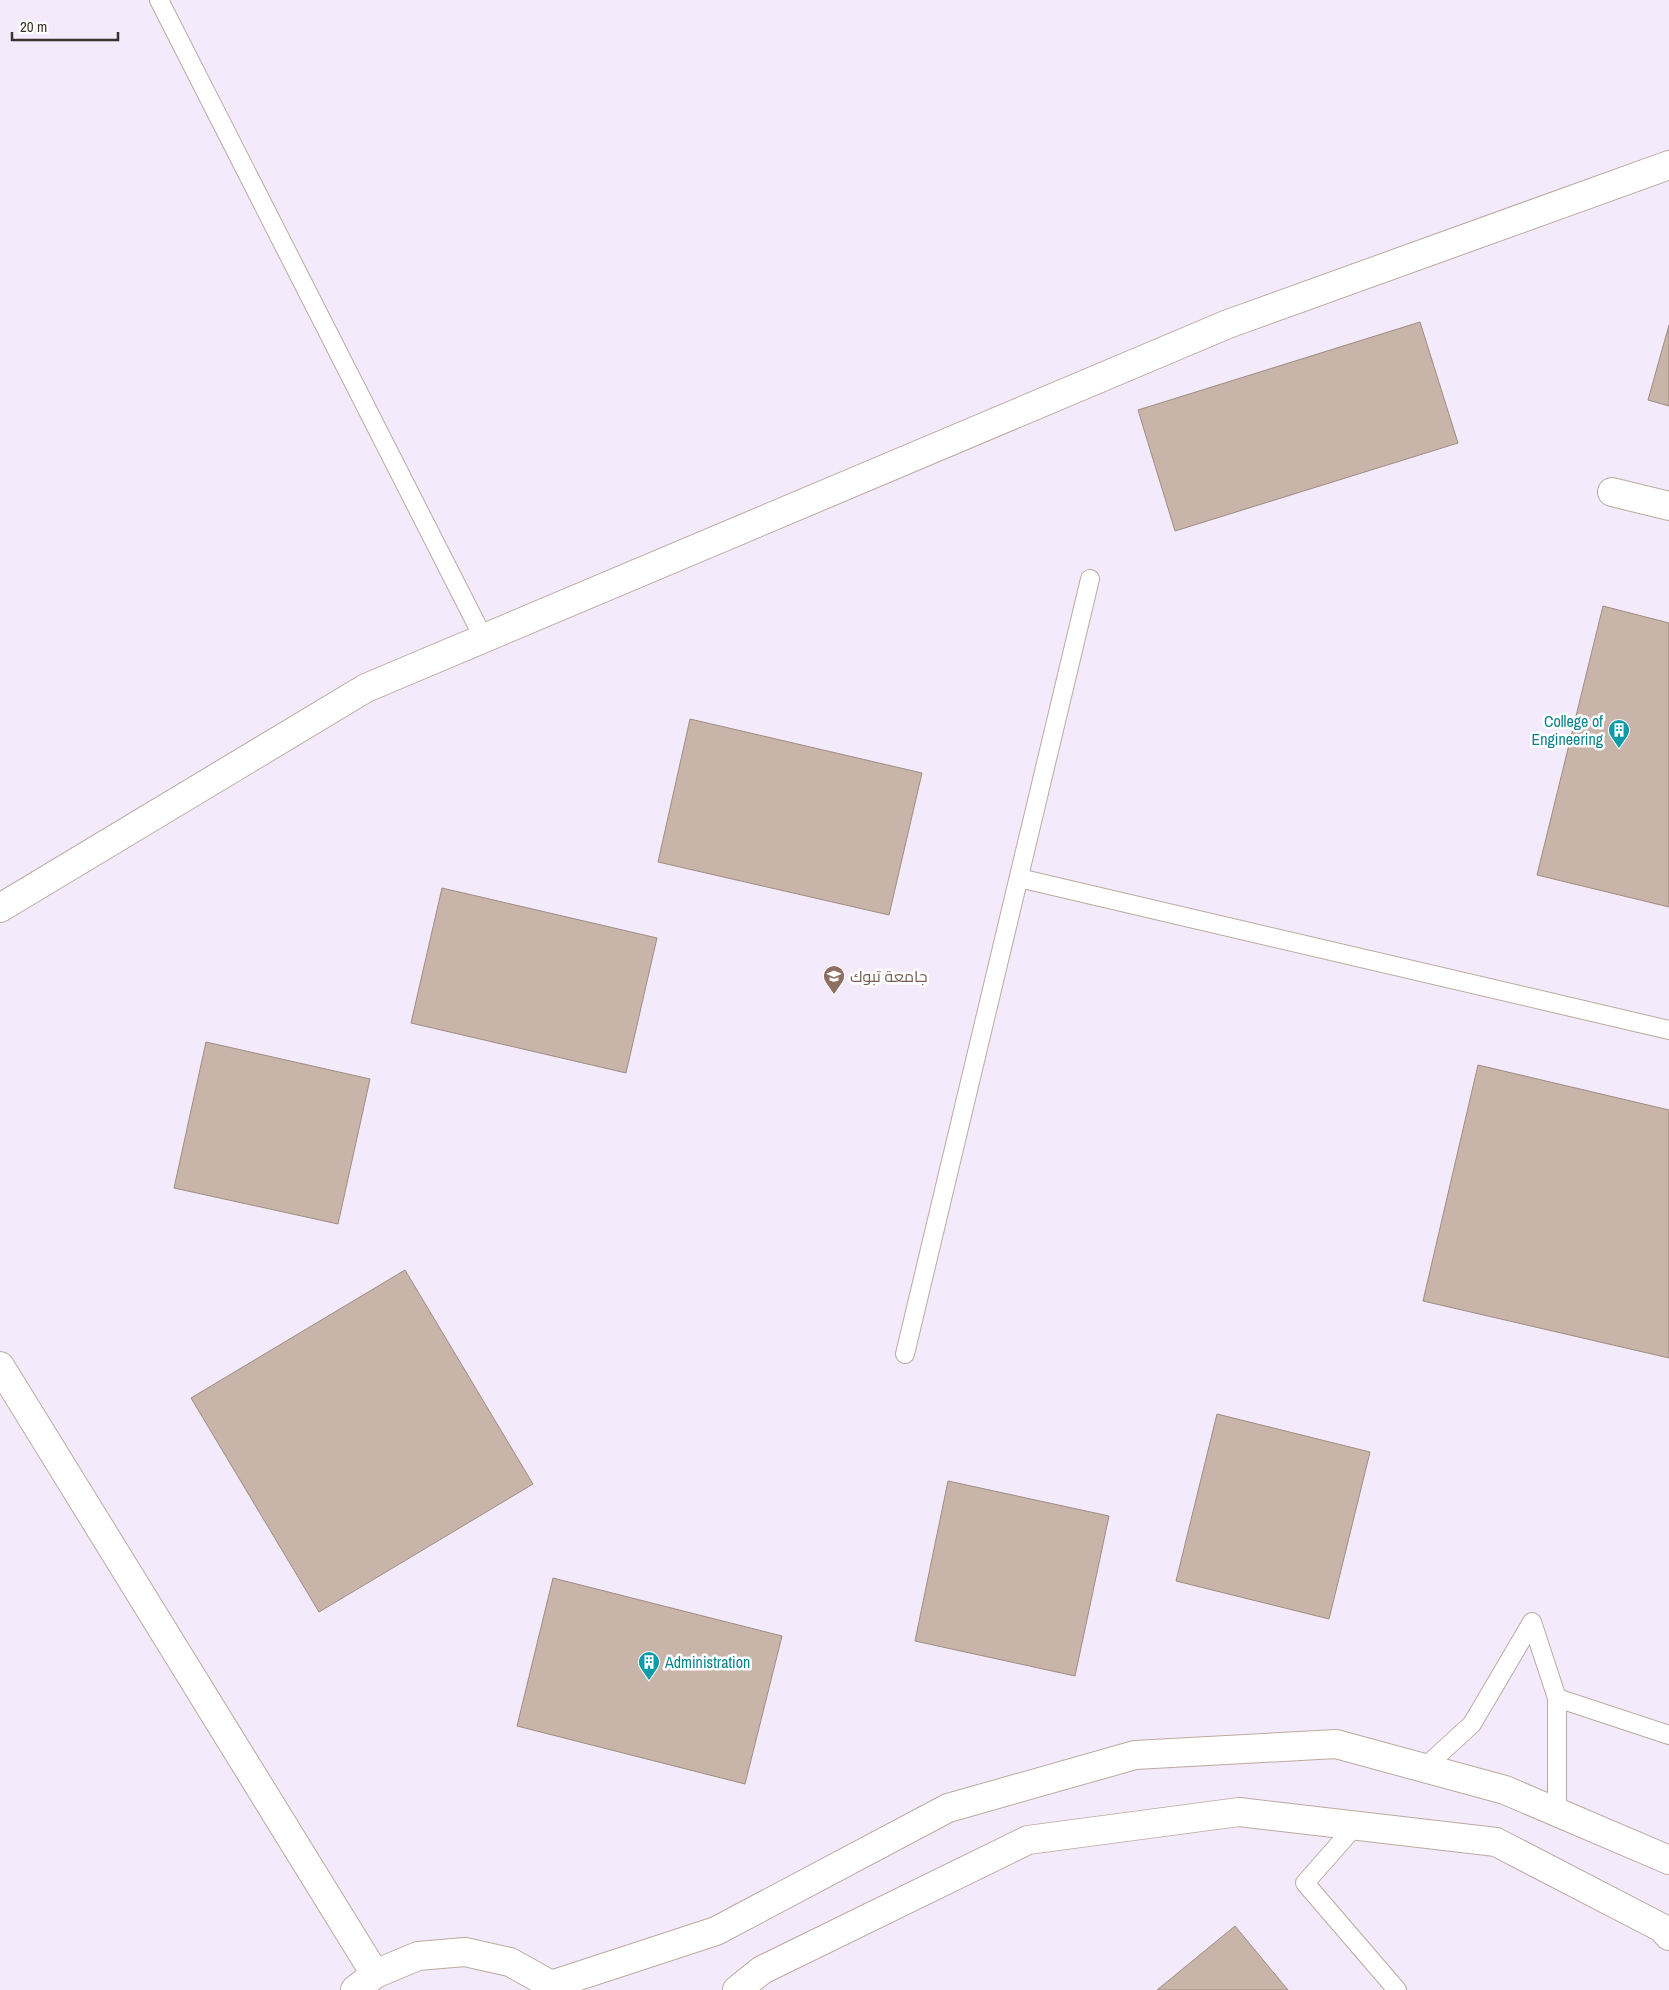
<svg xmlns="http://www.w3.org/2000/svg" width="1669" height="1990" viewBox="0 0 1669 1990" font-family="'Archivo Narrow',Cairo,sans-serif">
<rect width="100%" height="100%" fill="#fcf8f6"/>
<!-- education -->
<rect fill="#f3ebfc" x="0" y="0" width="1669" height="1990"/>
<!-- building -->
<g fill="#c8b4a9" stroke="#9f8c81">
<path d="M1420 322 1458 443 1175 531 1138 410Z"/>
<path d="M1669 325V406L1648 400Z"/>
<path d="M1603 606 1669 623V907L1537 875Z"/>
<path d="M690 719 922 773 889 915 658 862Z"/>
<path d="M442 888 657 938 626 1073 411 1023Z"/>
<path d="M206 1042 370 1079 338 1224 174 1188Z"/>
<path d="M1478 1065 1669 1110V1358L1423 1301Z"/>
<path d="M405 1270 533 1484 319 1612 191 1398Z"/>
<path d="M1217 1414 1370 1452 1329 1619 1176 1581Z"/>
<path d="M948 1481 1109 1516 1075 1676 915 1641Z"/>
<path d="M553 1578 782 1636 745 1784 517 1726Z"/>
<path d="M1235 1926 1288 1990H1157Z"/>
</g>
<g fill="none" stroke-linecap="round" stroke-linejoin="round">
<!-- lane casing -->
<g stroke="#bda99e" stroke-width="20">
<g id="lane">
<path d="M159 0 484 639"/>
<path d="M1019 878 1669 1030"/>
<path d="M905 1354 1090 579"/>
<path d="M1557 1698 1669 1735"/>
<path d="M1424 1768 1472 1724 1532 1622 1557 1698V1812"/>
<path d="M1356 1825 1305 1883 1397 1990"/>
</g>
</g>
<!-- street casing -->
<g stroke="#bda99e" stroke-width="30">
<g id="street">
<path d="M1612 492 1669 506"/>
<path d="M0 908 366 688 1228 324 1669 165"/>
<path d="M0 1366 375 1974"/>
<path d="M551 1985 716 1931 948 1808 1135 1755 1336 1744 1505 1790 1669 1860"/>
<path d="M355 1990 375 1974 418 1956 465 1952 510 1962 551 1985 556 1990"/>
<path d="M737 1990 762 1970 1028 1840 1239 1812 1496 1842 1662 1928 1669 1936"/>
</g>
</g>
<!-- lane -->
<use href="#lane" stroke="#fff" stroke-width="18"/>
<!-- street -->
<use href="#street" stroke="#fff" stroke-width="28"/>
</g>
<!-- icons -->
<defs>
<g id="building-pin" transform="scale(1.125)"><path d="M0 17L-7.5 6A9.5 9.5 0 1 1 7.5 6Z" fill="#0f9aa8" stroke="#fff"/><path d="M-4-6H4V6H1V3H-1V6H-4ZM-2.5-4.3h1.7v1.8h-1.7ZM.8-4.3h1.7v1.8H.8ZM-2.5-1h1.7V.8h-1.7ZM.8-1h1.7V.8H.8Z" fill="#fff"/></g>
<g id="university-pin" transform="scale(1.125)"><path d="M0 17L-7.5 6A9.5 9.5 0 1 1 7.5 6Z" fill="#8d6e63" stroke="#fff"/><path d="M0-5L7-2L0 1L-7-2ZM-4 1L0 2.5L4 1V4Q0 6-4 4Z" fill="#fff"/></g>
</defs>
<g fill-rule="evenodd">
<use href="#building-pin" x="1619" y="730"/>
<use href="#university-pin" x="834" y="976"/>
<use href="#building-pin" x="649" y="1662"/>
</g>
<g text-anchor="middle" stroke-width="5" stroke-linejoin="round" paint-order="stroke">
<!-- culture labels -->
<g font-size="16" fill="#0d838f" stroke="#fff" text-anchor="end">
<text x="1603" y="727">College of<tspan x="1603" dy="18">Engineering</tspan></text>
<text x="665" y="1668" text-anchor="start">Administration</text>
</g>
<!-- education labels -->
<g font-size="16" fill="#785e54" stroke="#fff" text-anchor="start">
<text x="850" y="982">جامعة تبوك</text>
</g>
</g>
<!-- scale -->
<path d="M12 32v8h106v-8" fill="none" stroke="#39322d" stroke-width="2.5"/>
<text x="20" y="32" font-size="15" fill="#39322d" stroke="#ffffff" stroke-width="4" paint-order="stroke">20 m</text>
</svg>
